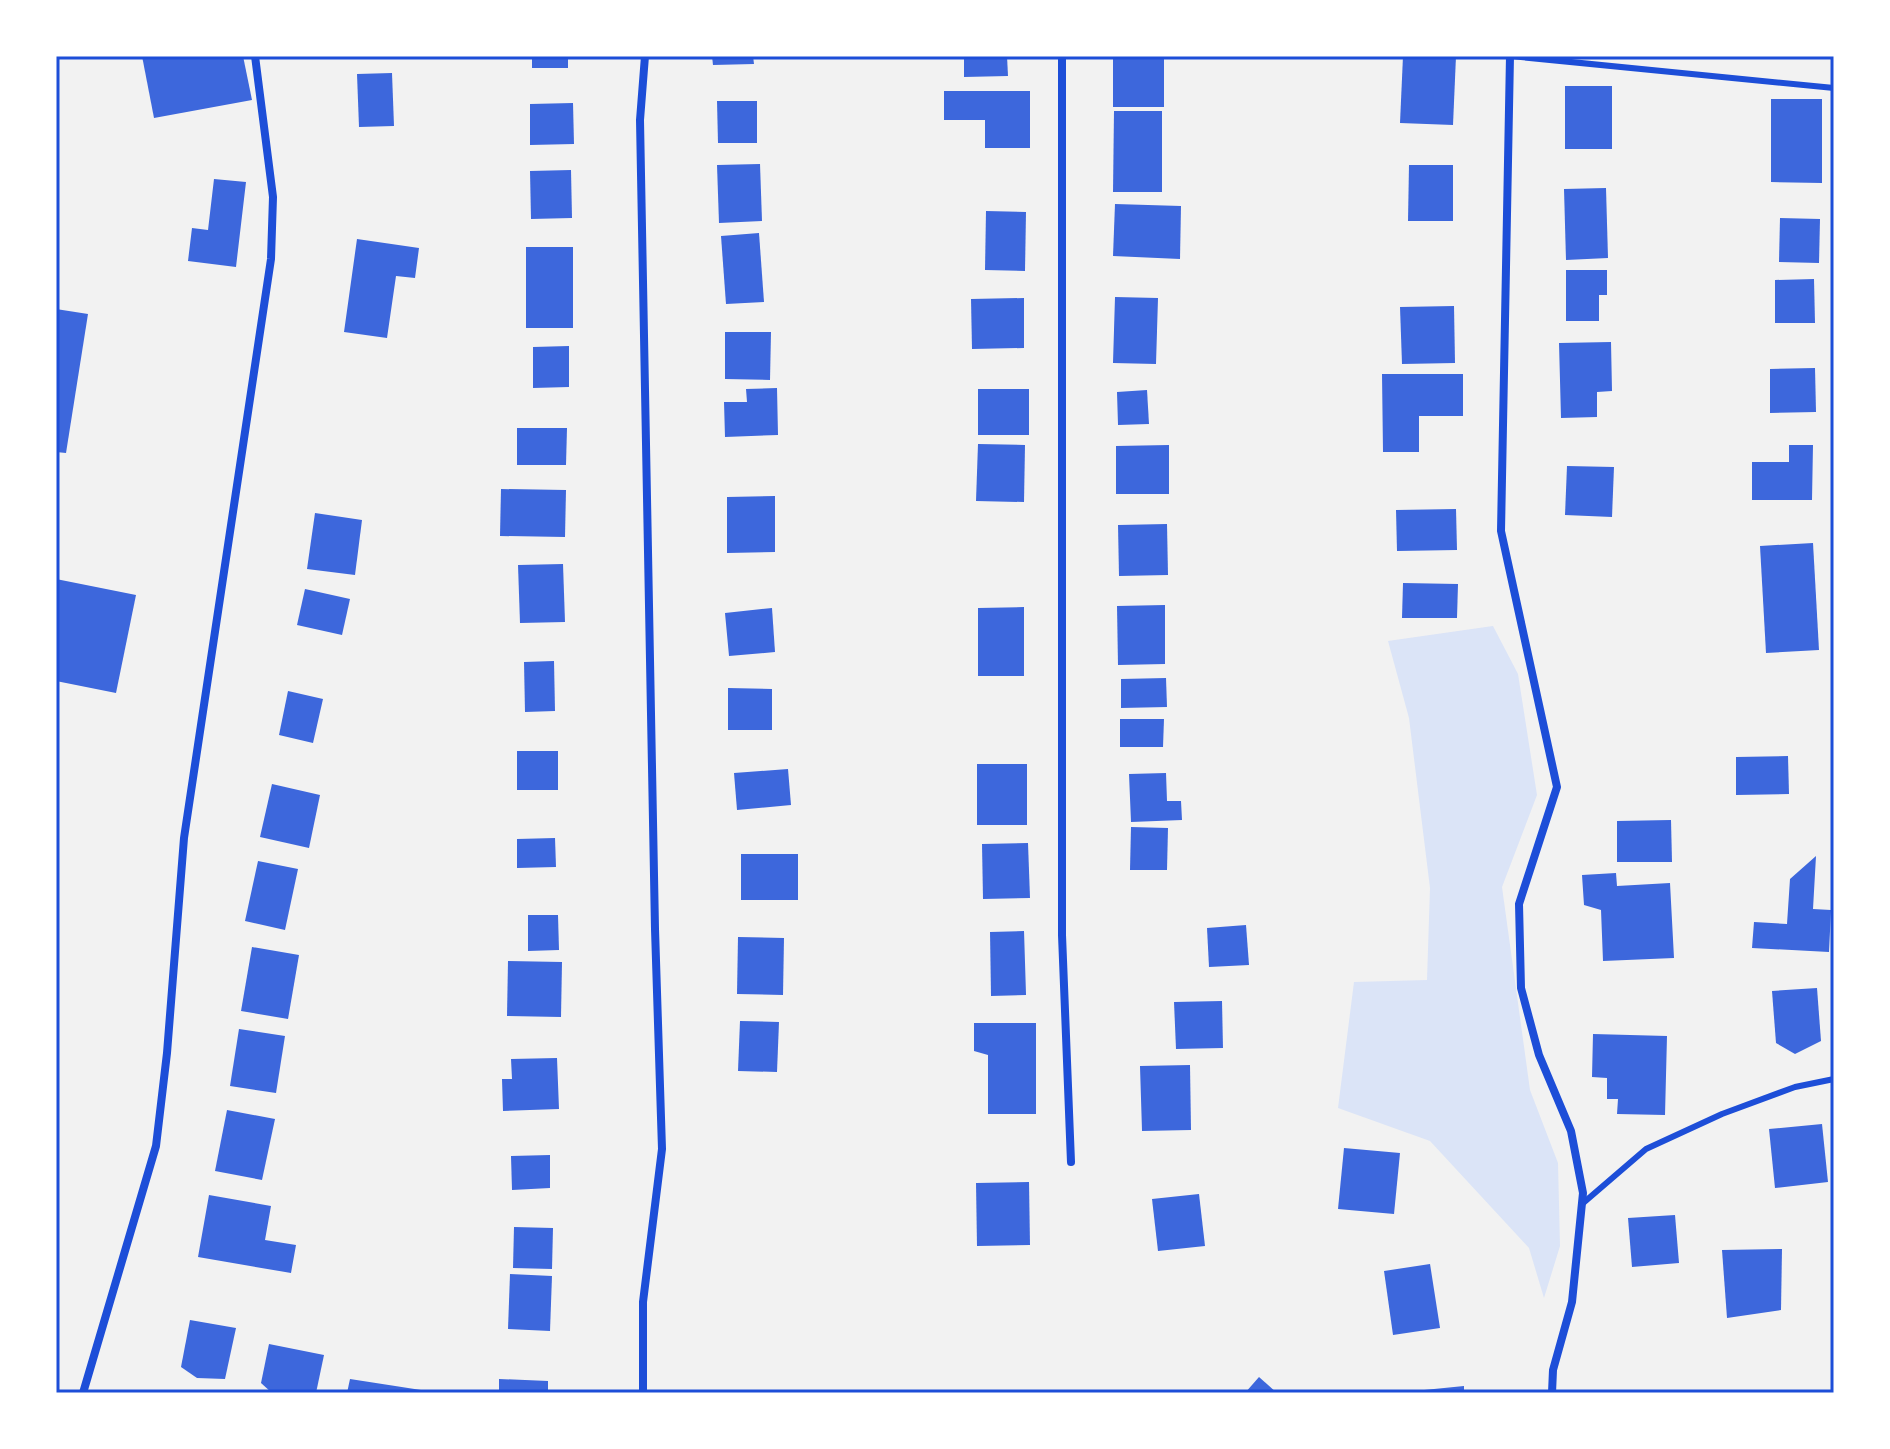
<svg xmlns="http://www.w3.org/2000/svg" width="1890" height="1449" viewBox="0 0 1890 1449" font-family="Barlow,sans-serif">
<rect width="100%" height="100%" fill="#f2f2f2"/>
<!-- green -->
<path fill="#dbe4f7" d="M1493 626 1518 674 1537 795 1502 887 1530 1090 1558 1163 1560 1246 1544 1298 1529 1248 1430 1141 1338 1108 1354 982 1427 980 1430 888 1409 718 1388 641Z"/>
<!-- building -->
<g fill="#3d67dc">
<path d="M142 56H243L252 100 154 118Z"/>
<rect x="532" y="56" width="36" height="12"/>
<path d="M712 56H753L754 64 713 65Z"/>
<path d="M964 56H1007L1008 76 964 77Z"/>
<rect x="1113" y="56" width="51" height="51"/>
<path d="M1403 56H1456L1453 125 1400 123Z"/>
<path d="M392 73 394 126 359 127 357 74Z"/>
<rect x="1565" y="86" width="47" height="63"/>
<path d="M944 91H1030V148H985V120H944Z"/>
<path d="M1771 99H1822V183L1771 182Z"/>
<path d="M717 101H757V143H718Z"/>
<path d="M573 103 574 144 530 145V104Z"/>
<path d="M1114 111H1162V192H1113Z"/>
<path d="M760 164 762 221 719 223 717 165Z"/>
<path d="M1409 165H1453V221H1408Z"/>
<path d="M571 170 572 218 531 219 530 171Z"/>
<path d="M214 179 246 182 236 267 188 261 192 228 208 230Z"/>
<path d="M1606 188 1608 258 1566 260 1564 189Z"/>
<path d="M1115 204 1181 206 1180 259 1113 256Z"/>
<path d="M986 211 1026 212 1025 271 985 270Z"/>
<path d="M1780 218 1820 219 1819 263 1779 262Z"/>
<path d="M759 233 764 302 726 304 721 236Z"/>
<path d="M357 239 419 248 415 278 396 276 387 338 344 332Z"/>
<rect x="526" y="247" width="47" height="81"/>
<path d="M1566 270H1607V295H1599V321H1566Z"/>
<path d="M1814 279 1815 323H1775V280Z"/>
<path d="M1115 297 1158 298 1156 364 1113 363Z"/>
<path d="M1024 298V348L972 349 971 299Z"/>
<path d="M1454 306 1455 363 1402 364 1400 307Z"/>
<path d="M56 309 88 314 66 453 56 452Z"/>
<path d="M725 332H771L770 380 725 379Z"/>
<path d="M1611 342 1612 391 1597 392V417L1561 418 1559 343Z"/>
<path d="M569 346V387L533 388V347Z"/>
<path d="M1815 368 1816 412 1770 413V369Z"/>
<path d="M1382 374H1463V416H1419V452H1383Z"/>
<path d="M777 388 778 435 725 437 724 402H747L746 389Z"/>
<rect x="978" y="389" width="51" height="46"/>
<path d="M1147 390 1149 424 1118 425 1117 392Z"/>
<path d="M517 428H567L566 465H517Z"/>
<path d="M978 444 1025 445 1024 502 976 501Z"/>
<path d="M1169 445V494H1116V446Z"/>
<path d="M1789 445H1813L1812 500H1752V462H1789Z"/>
<path d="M1567 466 1614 467 1612 517 1565 515Z"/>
<path d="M501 489 566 490 565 537 500 536Z"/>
<path d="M775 496V552L727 553V497Z"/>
<path d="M1456 509 1457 550 1397 551 1396 510Z"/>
<path d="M315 513 362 520 355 575 307 569Z"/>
<path d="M1167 524 1168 575 1119 576 1118 525Z"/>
<path d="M1813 543 1819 650 1766 653 1760 546Z"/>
<path d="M563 564 565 622 520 623 518 565Z"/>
<path d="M56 579 136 595 116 693 56 681Z"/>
<path d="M1403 583 1458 584 1457 618H1402Z"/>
<path d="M305 589 350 599 342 635 297 625Z"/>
<path d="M1165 605V664L1118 665 1117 606Z"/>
<path d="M1024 607V676H978V608Z"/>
<path d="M772 608 775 652 729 656 725 613Z"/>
<path d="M554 661 555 711 525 712 524 662Z"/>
<path d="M1166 678 1167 707 1121 708V679Z"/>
<path d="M728 688 772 689V730H728Z"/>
<path d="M288 691 323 699 313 743 279 735Z"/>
<path d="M1120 719H1164L1163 747H1120Z"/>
<rect x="517" y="751" width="41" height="39"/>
<path d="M1788 756 1789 794 1736 795V757Z"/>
<rect x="977" y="764" width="50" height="61"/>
<path d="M788 769 791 805 737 810 734 773Z"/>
<path d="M1166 773 1167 801H1181L1182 820 1131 822 1129 774Z"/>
<path d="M272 784 320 795 309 848 260 837Z"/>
<path d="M1671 820 1672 862H1617V821Z"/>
<path d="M1131 827 1168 828 1167 870H1130Z"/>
<path d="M555 838 556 867 517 868V839Z"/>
<path d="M1028 843 1030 898 983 899 982 844Z"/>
<rect x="741" y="854" width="57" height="46"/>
<path d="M1816 856 1813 909 1831 910 1829 952 1752 948 1754 922 1787 924 1790 879Z"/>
<path d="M258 861 298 869 285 930 245 921Z"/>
<path d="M1616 873 1617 886 1670 883 1674 958 1603 961 1601 910 1584 905 1582 875Z"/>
<path d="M528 915H558L559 950 528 951Z"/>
<path d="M1246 925 1249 965 1209 967 1207 928Z"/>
<path d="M1024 931 1026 995 991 996 990 932Z"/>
<path d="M738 937 784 938 783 995 737 994Z"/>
<path d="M252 947 299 955 288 1019 241 1011Z"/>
<path d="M508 961 562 962 561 1017 507 1016Z"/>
<path d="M1817 988 1821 1041 1795 1054 1776 1043 1772 991Z"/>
<path d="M1222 1001 1223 1048 1176 1049 1174 1002Z"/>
<path d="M740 1021 779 1022 777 1072 738 1071Z"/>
<path d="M974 1023H1036V1114H988V1055L974 1051Z"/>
<path d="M239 1029 285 1036 276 1093 230 1086Z"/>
<path d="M1593 1034 1667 1036 1665 1115 1617 1114 1618 1099H1607V1078L1592 1077Z"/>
<path d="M557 1058 559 1109 503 1111 502 1079H512L511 1059Z"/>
<path d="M1190 1065 1191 1130 1142 1131 1140 1066Z"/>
<path d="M227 1110 275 1119 262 1180 215 1171Z"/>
<path d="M1822 1124 1828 1182 1775 1188 1769 1129Z"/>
<path d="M1344 1148 1400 1153 1394 1214 1338 1209Z"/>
<path d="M550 1155V1188L512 1190 511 1156Z"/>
<path d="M1029 1182 1030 1245 977 1246 976 1183Z"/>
<path d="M1199 1194 1205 1246 1158 1251 1152 1199Z"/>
<path d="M209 1195 271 1206 265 1240 296 1245 291 1273 198 1257Z"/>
<path d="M1675 1215 1679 1263 1632 1267 1628 1218Z"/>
<path d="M514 1227 553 1228 552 1269 513 1268Z"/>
<path d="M1782 1249 1781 1310 1727 1318 1722 1250Z"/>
<path d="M1430 1264 1440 1328 1393 1335 1384 1271Z"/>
<path d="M510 1274 552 1276 550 1331 508 1329Z"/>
<path d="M190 1320 236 1328 225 1379 197 1378 181 1367Z"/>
<path d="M269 1344 324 1355 316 1393H272L261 1383Z"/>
<path d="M1259 1377 1277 1393H1245Z"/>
<path d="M350 1379 421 1390 420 1393H347Z"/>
<path d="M499 1379 548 1381V1393H499Z"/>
<path d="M1464 1386V1393H1414V1391Z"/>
</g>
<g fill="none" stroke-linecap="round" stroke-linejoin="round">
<!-- service -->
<g stroke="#1d4ed8" stroke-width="6">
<path d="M1510 56 1834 88"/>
<path d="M1582 1204 1646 1149 1722 1114 1795 1087 1834 1079"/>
</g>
<!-- minor -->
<g stroke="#1d4ed8" stroke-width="8">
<path d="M1062 56V935L1071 1162"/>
<path d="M1510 56 1501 531 1557 787 1519 904 1521 988 1539 1055 1571 1131 1583 1193 1572 1302 1553 1370 1552 1393"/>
<path d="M83 1393 156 1146 167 1053 184 838 271 259 273 197 255 56"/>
<path d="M643 1393V1302L662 1149 655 929 640 120 645 56"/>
</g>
</g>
<!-- border -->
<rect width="1890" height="1449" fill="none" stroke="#ffffff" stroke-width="116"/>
<rect x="58" y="58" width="1774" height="1333" fill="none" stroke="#1d4ed8" stroke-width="3"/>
</svg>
